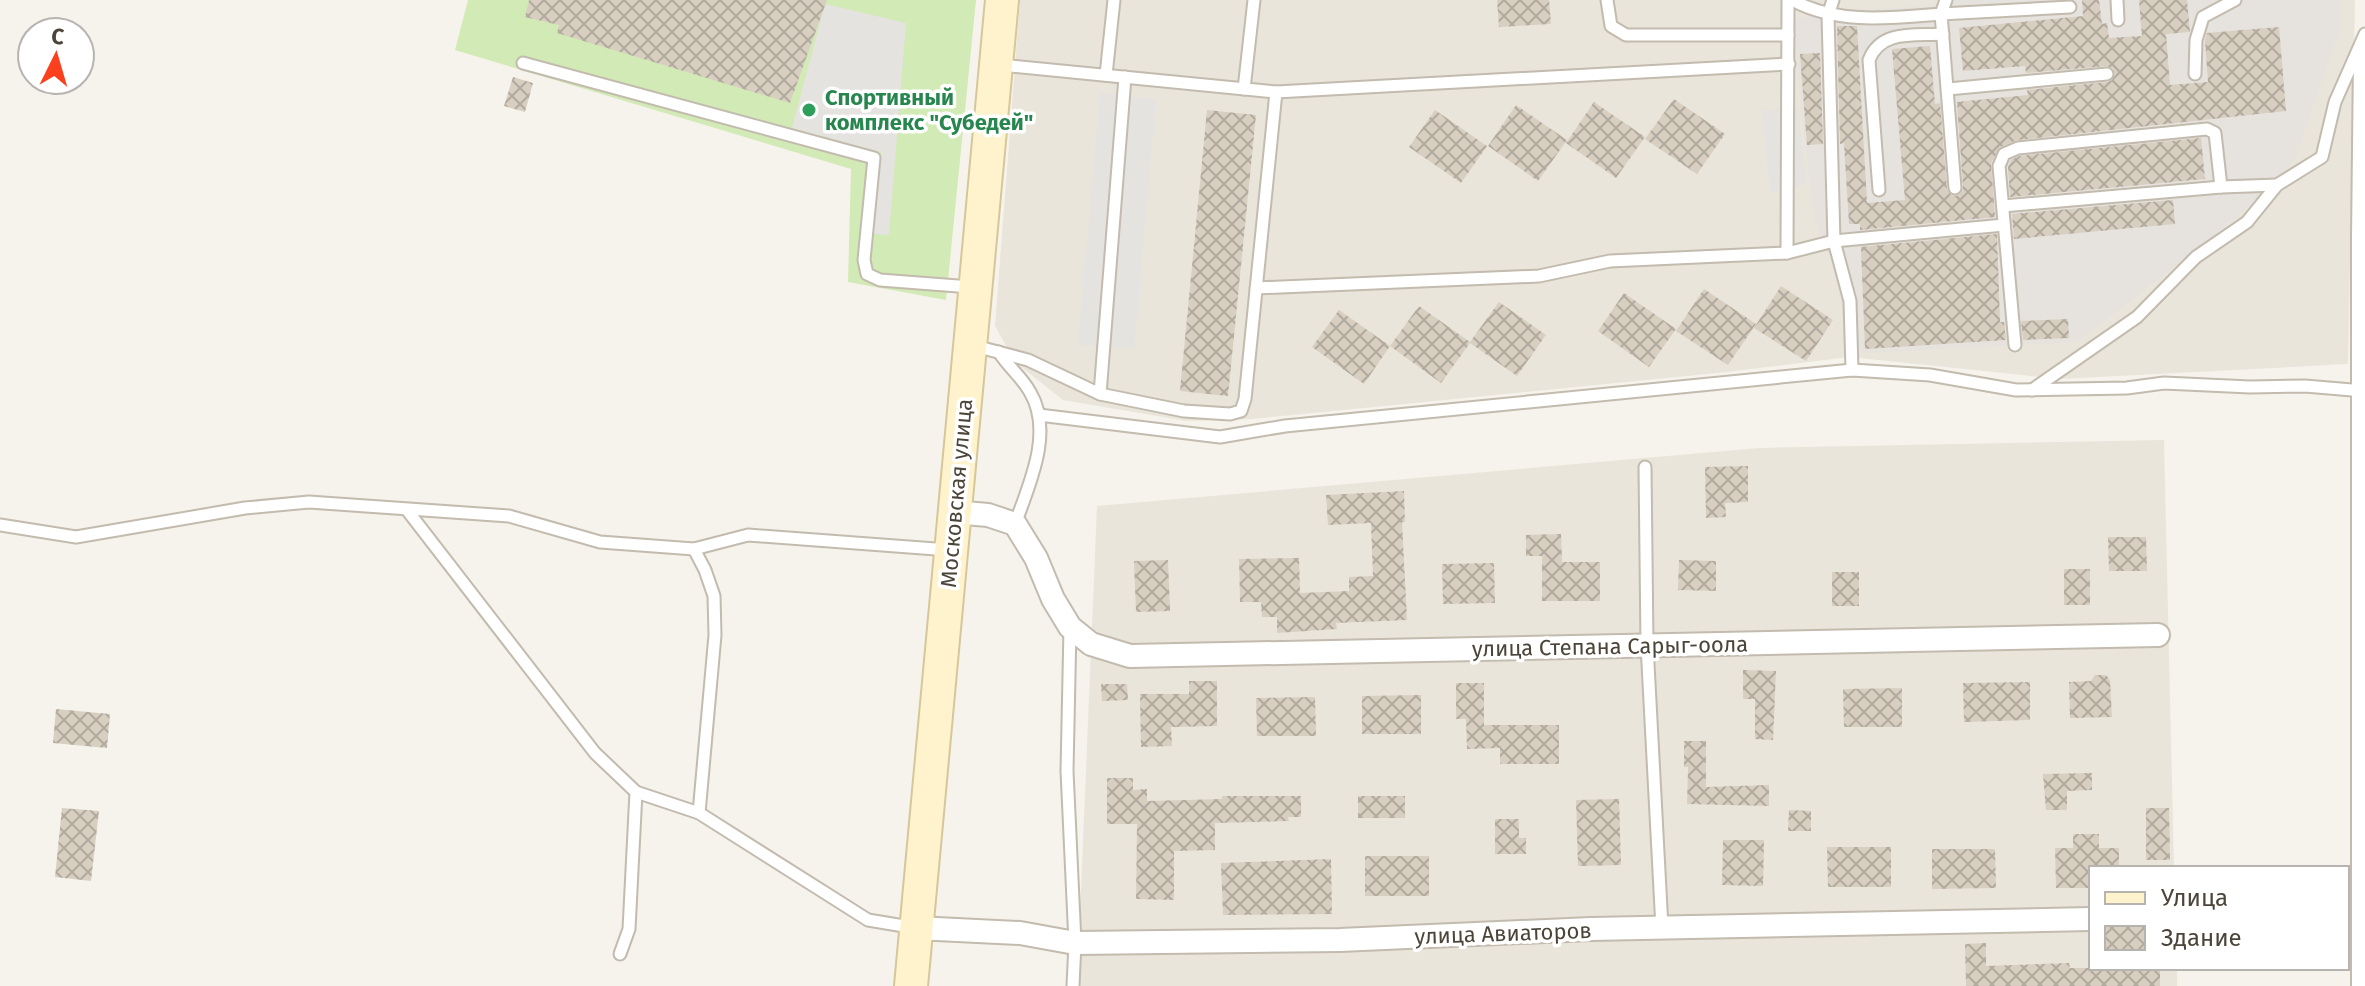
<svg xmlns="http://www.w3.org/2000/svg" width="2365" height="986" viewBox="0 0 2365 986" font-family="'Fira Sans',sans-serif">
<defs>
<pattern id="building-cross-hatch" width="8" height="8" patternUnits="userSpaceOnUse" patternTransform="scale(2)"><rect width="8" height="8" fill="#d8cfc1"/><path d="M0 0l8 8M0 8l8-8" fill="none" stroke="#b1aa9e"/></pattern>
</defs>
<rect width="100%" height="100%" fill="#f6f3ec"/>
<!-- residential -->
<g fill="#eae5da">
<path d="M1020 0H2355L2348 364 2060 379 1849 357 1727 372 1253 419 1187 421 1063 400 1015 362 995 326Z"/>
<path d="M2164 440 2174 868H2091V968H2177V986H1077L1097 506 1759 448Z"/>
</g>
<!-- industrial -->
<path fill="#e6e2dd" d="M1953 0H2340V29L2295 159 2253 203 2210 239 2077 342 1873 353 1846 349 1842 309 1835 271 1814 218 1800 99 1794 19 1846 10 1951 5Z"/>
<!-- pitch -->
<path fill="#d2eab5" d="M468 0H976L946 300 848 282 851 169 455 50Z"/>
<!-- parking -->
<g fill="#e5e3e0">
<path d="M825 4 906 23 889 235 873 234 881 152 792 128Z"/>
<path d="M1100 93 1156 99 1134 349 1078 345Z"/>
<path d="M1798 107 1806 182 1793 190 1770 192 1762 111Z"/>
</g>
<!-- building -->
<g fill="url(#building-cross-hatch)">
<path d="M529 0H827L790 103 557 33 559 25 525 17Z"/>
<path d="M1497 0H1549L1551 24 1499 27Z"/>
<path d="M2082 0H2099L2102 24 2107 23 2109 38 2142 36 2139 0H2187L2190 32 2166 34 2170 85 2208 82 2205 40 2207 33 2279 27 2286 111 2017 140 2000 147 1991 163 1995 217 1860 230V224H1849L1844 143 1840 144 1837 26H1857L1867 203 1905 200 1892 49 1930 46 1935 104 1940 103 1947 189 1951 195 1956 196 1962 192 1963 187 1957 102 2028 95 2027 90 2108 82 2112 80 2115 74 2113 68 2106 66 2026 73 2025 66 1963 71 1959 28 2083 16Z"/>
<path d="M1820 53 1823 144 1807 145 1800 54Z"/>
<path d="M513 77 533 83 525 112 504 106Z"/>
<path d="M1674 99 1725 134 1697 174 1645 139Z"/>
<path d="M1594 102 1645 137 1616 178 1566 143Z"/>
<path d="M1516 105 1567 140 1538 181 1488 146Z"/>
<path d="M1207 110 1256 115 1228 396 1180 391Z"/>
<path d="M1435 110 1487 146 1461 183 1409 147Z"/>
<path d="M2201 138 2205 179 2010 197 2008 167 2011 160 2020 156Z"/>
<path d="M2173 200 2175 224 2014 239 2012 214Z"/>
<path d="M1997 234 2000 322H2004L2006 340 1865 349 1861 247Z"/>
<path d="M1781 286 1833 320 1806 361 1754 328Z"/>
<path d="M1704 289 1756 324 1728 365 1676 331Z"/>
<path d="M1624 293 1676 329 1649 367 1598 331Z"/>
<path d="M1499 302 1546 335 1517 376 1470 343 1441 383 1390 346 1419 306 1470 342Z"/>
<path d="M1339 310 1390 346 1364 384 1312 347Z"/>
<path d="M2068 319 2069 338 2023 340 2021 321Z"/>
<path d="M1748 466V502L1725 503 1726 517 1706 518 1705 467Z"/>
<path d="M1404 491 1405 522H1402L1407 620 1336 623 1337 629 1277 633V617H1262L1261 602H1240L1239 559 1299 558 1300 593 1349 591V577L1373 576 1371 523 1328 525 1326 495Z"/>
<path d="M1561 534 1562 562H1600V601H1542V556H1526V535Z"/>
<path d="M2108 537H2146L2147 571H2109Z"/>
<path d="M1168 560 1170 611 1136 612 1134 561Z"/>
<path d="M1679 560 1716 561V591L1678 590Z"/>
<path d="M1494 563 1495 603 1443 604 1442 564Z"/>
<rect x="2064" y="569" width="26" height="36"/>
<rect x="1832" y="572" width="27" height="34"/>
<path d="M1743 670 1776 671 1773 740 1755 739V699H1743Z"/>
<path d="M2095 675H2106L2110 680 2112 717 2070 718 2069 682 2091 681Z"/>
<path d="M1189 681H1217V726L1171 727 1172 746 1141 747 1140 694H1189Z"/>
<path d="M2030 682V720L1964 722 1963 683Z"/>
<path d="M1456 683H1484V725H1559V764H1500V748L1467 749 1466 719H1456Z"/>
<path d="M1101 684H1127L1128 700 1102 701Z"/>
<path d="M1902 688V727H1844L1843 689Z"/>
<path d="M1421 695V734H1362V696Z"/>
<path d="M1315 697 1316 736H1257L1256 698Z"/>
<path d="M56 709 110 714 107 748 53 743Z"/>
<path d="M1684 741H1706V787L1769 785V806L1687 804 1688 767H1684Z"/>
<path d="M2092 773V790L2067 791V810H2046L2043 774Z"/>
<path d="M1107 778H1133V790L1147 789V801L1222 799V796H1301V817H1288L1289 821 1215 823V850L1174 851V900L1136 899 1137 824H1107Z"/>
<rect x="1358" y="796" width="47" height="22"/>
<path d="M1619 799 1621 865 1578 866 1576 800Z"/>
<path d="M62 808 99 811 91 881 55 877Z"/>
<path d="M2146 808H2169L2170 860H2146Z"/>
<path d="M1789 810 1811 811V831H1788Z"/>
<path d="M1495 819H1519V838H1526V854H1495Z"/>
<path d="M2073 834H2099V848H2119V868H2091V888H2056L2055 848H2073Z"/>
<path d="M1723 840H1764L1763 886 1722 885Z"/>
<path d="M1827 847H1891V887H1828Z"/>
<path d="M1932 849H1995L1996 888 1932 889Z"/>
<rect x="1365" y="856" width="64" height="40"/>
<path d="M1331 859 1332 914 1223 915 1221 863Z"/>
<path d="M1986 943V966L2069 963 2070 968H2160V986H1966L1965 944Z"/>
</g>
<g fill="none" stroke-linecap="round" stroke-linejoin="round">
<!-- service casing -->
<g stroke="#c2bbae" stroke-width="15">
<g id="service">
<path d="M1607 0 1611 26 1626 35H1788"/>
<path d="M1792 0C1838 25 1891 18 1941 14L1946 0"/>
<path d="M1833 0 1828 15 1834 241 2004 225"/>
<path d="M2117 0 2118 20"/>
<path d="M523 63 874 158 864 260 867 274 880 280 971 287"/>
<path d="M1000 65 1276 92 1789 64"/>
<path d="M2195 74 2196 40 2203 17 2235 0"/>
<path d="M1106 75 1114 0"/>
<path d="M1244 89 1254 0"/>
<path d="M1948 89 2107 74"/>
<path d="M1955 188 1941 14 2070 7"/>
<path d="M1879 190 1869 60C1881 29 1915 36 1943 34"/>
<path d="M2003 206 2221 187"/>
<path d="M1787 253 1788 0"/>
<path d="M1256 288 1539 276 1610 261 1787 253 1834 241 1850 301 1852 370"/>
<path d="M2015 345 1999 166 2004 154 2018 148 2207 129 2215 133 2221 187 2277 185"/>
<path d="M975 346 1028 360 1100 394 1184 411 1230 414 1241 411 1245 399 1276 92"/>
<path d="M999 352C1008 367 1022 377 1030 392 1054 432 1029 485 1015 524"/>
<path d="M2032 390 2137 317 2196 257 2247 222 2277 185 2322 157 2335 102 2365 34"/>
<path d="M1100 394 1125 77"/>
<path d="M1039 415 1220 437 1285 426 1852 370 1930 375 2016 390 2127 388 2164 383 2250 387 2305 386 2364 391"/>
<path d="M1645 467 1647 645 1662 928"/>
<path d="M407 510 595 753 636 792 699 813"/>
<path d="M0 525 76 537 245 508 309 502 509 516 600 542 694 549"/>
<path d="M1070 628 1067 771 1075 943 1073 986"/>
<path d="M916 928 868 920 699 813 715 635 714 596 705 570 694 549 748 535 949 550"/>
<path d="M620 954 629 929 636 792"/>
</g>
</g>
<!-- minor casing -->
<g stroke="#c2bbae" stroke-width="26">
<g id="minor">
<path d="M953 512 988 515 1015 524 1036 558 1053 599 1070 627 1091 644 1130 656 2158 635"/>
<path d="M916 928 1020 933 1075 943 1340 940 1591 929 2091 919"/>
<path d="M2363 986V237L2365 58"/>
</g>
</g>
<!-- secondary casing -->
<g stroke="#d6c79b" stroke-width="36">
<path id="secondary" d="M911 986 1002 0"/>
</g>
<!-- service -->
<use href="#service" stroke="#fff" stroke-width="11"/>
<!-- minor -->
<use href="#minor" stroke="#fff" stroke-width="22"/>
<!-- secondary -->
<use href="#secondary" stroke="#fff3cd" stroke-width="32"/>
</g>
<!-- markers -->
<circle fill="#2e9e5b" stroke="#fff" stroke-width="3" cx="809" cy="110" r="8"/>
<g text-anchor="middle" stroke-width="7" stroke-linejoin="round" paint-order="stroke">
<!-- leisure labels -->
<g font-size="22" font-weight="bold" fill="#27864d" stroke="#fff" text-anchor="start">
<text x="825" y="105">Спортивный<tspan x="825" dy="25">комплекс "Субедей"</tspan></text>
</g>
<!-- street labels -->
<g font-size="22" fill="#4b4439" stroke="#fff">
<text transform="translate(956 493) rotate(-85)" y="8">Московская улица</text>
<text transform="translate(1610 646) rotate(-1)" y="8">улица Степана Сарыг-оола</text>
<text transform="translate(1503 933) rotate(-2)" y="8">улица Авиаторов</text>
</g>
</g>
<!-- legend -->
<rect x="2089" y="866" width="260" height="104" fill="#ffffff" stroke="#b7b4b0" stroke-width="2"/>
<rect x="2105" y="892" width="40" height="12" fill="#fff3cd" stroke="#b7b4b0" stroke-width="2"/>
<text x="2161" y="906" font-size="24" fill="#4b4439">Улица</text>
<rect x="2105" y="926" width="40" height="24" fill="url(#building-cross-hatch)" stroke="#b7b4b0" stroke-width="2"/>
<text x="2161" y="946" font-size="24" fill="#4b4439">Здание</text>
<!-- north arrow -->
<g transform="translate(56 56) rotate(5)"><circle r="38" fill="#ffffff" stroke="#b7b4b0" stroke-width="2"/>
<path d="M0-6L14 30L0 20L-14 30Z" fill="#fc3f1d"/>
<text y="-12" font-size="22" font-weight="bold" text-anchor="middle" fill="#4b4439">С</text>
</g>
</svg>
